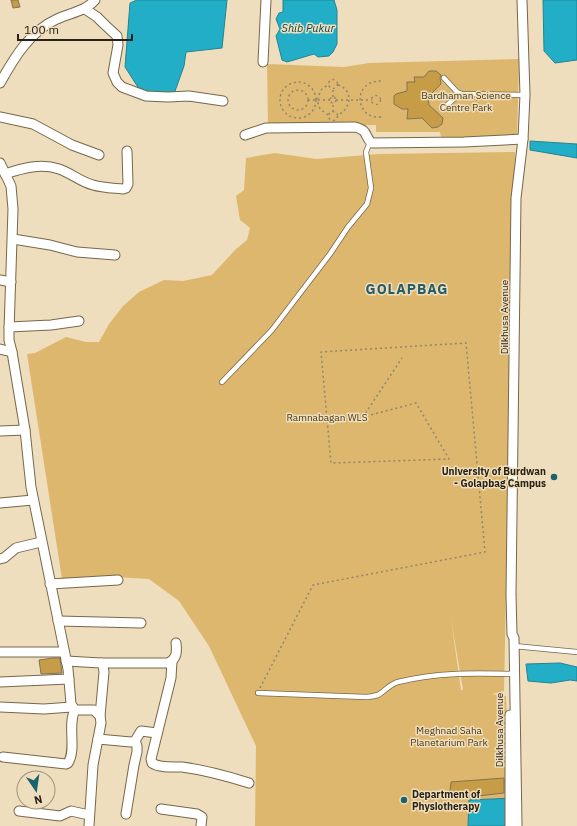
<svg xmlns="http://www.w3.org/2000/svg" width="577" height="826" viewBox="0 0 577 826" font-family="'IBM Plex Sans',sans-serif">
<rect width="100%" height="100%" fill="#efdebd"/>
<!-- green -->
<g fill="#ddb76d" fill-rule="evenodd">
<path d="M519 59 517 139 442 142 440 132H376V125L268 127 267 64 344 67 369 63Z"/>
<path d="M515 152 504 691 492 694 506 696 513 826H255L256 746 209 646 179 601 149 579 99 576 62 579 27 354 35 353 66 337 86 342H99L109 324 123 306 139 292 164 280 183 281 212 275 235 250 247 240 250 228 240 220 236 196 244 190 246 158 275 153 316 159 379 154ZM451 619 463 690H461Z"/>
</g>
<!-- water -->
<g fill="#21aec6" stroke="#238491">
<path d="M137 0H227L222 48 186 52 184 66 174 94 143 95 125 67 130 3Z"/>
<path d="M283 0H334L337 10V44L333 52 329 56 318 57 314 54 287 62 282 60 276 36 280 29 276 19 279 13 283 12Z"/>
<path d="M543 0H577V60L555 63 544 51Z"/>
<path d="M530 141 577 144V158L530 150Z"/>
<path d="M560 663 577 667V681L570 680 551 683 528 681 526 664Z"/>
<path d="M514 798V826H468L469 800Z"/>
</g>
<!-- building -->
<g fill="#c69c46" stroke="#837356">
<path d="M11 0H18L20 7 13 8Z"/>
<path d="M429 71H436L441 75 440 78 441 84 428 97 429 105 443 118 442 124 438 127 432 128 422 118 407 119 408 109H402L394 104V96L396 94 407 91V82H415L414 77H424Z"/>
<path d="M53 658H60L62 673 41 674 39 660Z"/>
<path d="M504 778V793L461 798 452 797 450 791 451 782Z"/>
</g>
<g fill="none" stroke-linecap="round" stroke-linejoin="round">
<!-- lane casing -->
<g stroke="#76674a" stroke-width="6">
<g id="lane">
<path d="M444 78 457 92 462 94 525 95"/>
<path d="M443 109 459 94"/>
<path d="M222 382 272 330 330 254 348 227 367 204 371 188 366 152 370 142"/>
<path d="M514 646 577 652"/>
<path d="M258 693 366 697C370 697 374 696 378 695 385 691 390 684 398 682 437 672 475 673 515 674"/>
</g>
</g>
<!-- street casing -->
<g stroke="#76674a" stroke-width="11">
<g id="street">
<path d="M85 9 97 17 104 24 117 36 118 45 113 73 117 82 122 87 146 96 168 97 189 96 223 101"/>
<path d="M263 62 266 0"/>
<path d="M0 83C14 58 30 31 57 19 70 13 86 11 95 0"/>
<path d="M0 117 33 124 72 145 99 155"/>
<path d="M245 135 266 128 355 127C370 131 363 136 372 143L464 142 523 139"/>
<path d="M0 163 11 186 13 209 9 331V340L12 352"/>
<path d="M5 174C23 168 41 163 59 169 71 173 81 182 93 185 103 188 113 188 123 189L126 188 128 184 127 151"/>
<path d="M13 239 50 245 77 252 115 255"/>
<path d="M0 280 11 282"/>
<path d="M9 327 51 325 79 321"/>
<path d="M0 349 12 352 25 430 31 487 68 669 71 704 75 710H94L100 716 101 723 93 765 89 826"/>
<path d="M0 431 25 430"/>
<path d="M0 503 33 500"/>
<path d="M0 559 4 558 16 548 41 542"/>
<path d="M50 584 118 580"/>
<path d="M58 621 141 623"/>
<path d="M0 652H64"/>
<path d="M66 661 101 663 103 666 104 672 100 716"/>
<path d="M172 661 171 678 151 759 152 763C159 768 174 767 182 767 205 770 227 776 249 783"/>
<path d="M101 663H168C177 659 177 652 176 643"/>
<path d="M0 682 69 679"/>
<path d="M0 707 44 709 72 707"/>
<path d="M510 715V826"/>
<path d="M98 739 131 742 135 741 141 731 157 733"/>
<path d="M3 757 66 764 68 763C77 750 67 724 75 710"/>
<path d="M161 809 197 814 202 817 201 826"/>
<path d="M19 811 60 816 71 811 89 815"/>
<path d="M126 814 134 765 137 752V746L135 741"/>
<path d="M517 826 514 638 512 634 511 595 516 198 523 139 525 95 522 0"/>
</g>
</g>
<!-- path -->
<g stroke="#91856e" stroke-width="1.5" stroke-dasharray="2 3" stroke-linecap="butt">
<circle cx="333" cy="84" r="4.5"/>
<circle cx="298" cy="100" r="18"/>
<path d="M338 85C354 90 351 109 338 115"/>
<circle cx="298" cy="100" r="10"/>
<circle cx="376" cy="100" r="4.5"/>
<circle cx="333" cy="100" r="3"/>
<path d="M333 97V88"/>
<path d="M308 100H330"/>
<path d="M336 100H372"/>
<circle cx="333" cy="116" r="4.5"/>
<path d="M333 112V103"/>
<path d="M328 115 320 109 317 100 321 90 329 84"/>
<path d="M381 117C355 120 351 80 382 81"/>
<path d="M260 688 313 585 485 552 466 343 321 352 331 463 449 459 416 403 363 417 402 358"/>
</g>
<!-- lane -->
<use href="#lane" stroke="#fff" stroke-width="4.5"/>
<!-- street -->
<use href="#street" stroke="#fff" stroke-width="9"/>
</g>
<!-- markers -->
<g fill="#196370" stroke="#efdebd" stroke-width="1.5">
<circle cx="554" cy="477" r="4"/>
<circle cx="404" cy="800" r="4"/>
</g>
<g text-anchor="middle" stroke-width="3" stroke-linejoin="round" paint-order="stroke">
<!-- park labels -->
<g font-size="10" fill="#493713" stroke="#efdebd">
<text x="466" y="99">Bardhaman Science<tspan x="466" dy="12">Centre Park</tspan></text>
<text x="327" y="421">Ramnabagan WLS</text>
<text x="449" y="734">Meghnad Saha<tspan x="449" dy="12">Planetarium Park</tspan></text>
</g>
<!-- street labels -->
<g font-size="10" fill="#282115" stroke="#efdebd">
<text transform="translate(504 317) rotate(-90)" y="4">Dilkhusa Avenue</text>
<text transform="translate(499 730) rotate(-90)" y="4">Dilkhusa Avenue</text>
</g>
<!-- poi labels -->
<g font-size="10" font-weight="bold" fill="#282115" stroke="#efdebd" text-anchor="end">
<text x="546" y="475">University of Burdwan<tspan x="546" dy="12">- Golapbag Campus</tspan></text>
<text x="412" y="798" text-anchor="start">Department of<tspan x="412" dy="12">Physiotherapy</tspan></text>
</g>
<!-- water labels -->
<g font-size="11" font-style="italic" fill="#07424c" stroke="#efdebd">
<text x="308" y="32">Shib Pukur</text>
</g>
<!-- district labels -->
<g font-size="14" font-weight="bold" letter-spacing="1" fill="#255c67" stroke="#efdebd">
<text x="407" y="294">GOLAPBAG</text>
</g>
</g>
<!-- north arrow -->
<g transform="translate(36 790) rotate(167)"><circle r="19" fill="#efdebd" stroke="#9f927a"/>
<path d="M0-3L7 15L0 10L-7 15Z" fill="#196370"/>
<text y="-6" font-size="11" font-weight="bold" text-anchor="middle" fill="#282115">N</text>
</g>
<!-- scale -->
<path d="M18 34v6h114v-6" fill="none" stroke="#282115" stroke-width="2"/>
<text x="24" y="34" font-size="12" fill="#282115" stroke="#efdebd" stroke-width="3" paint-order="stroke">100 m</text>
</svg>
